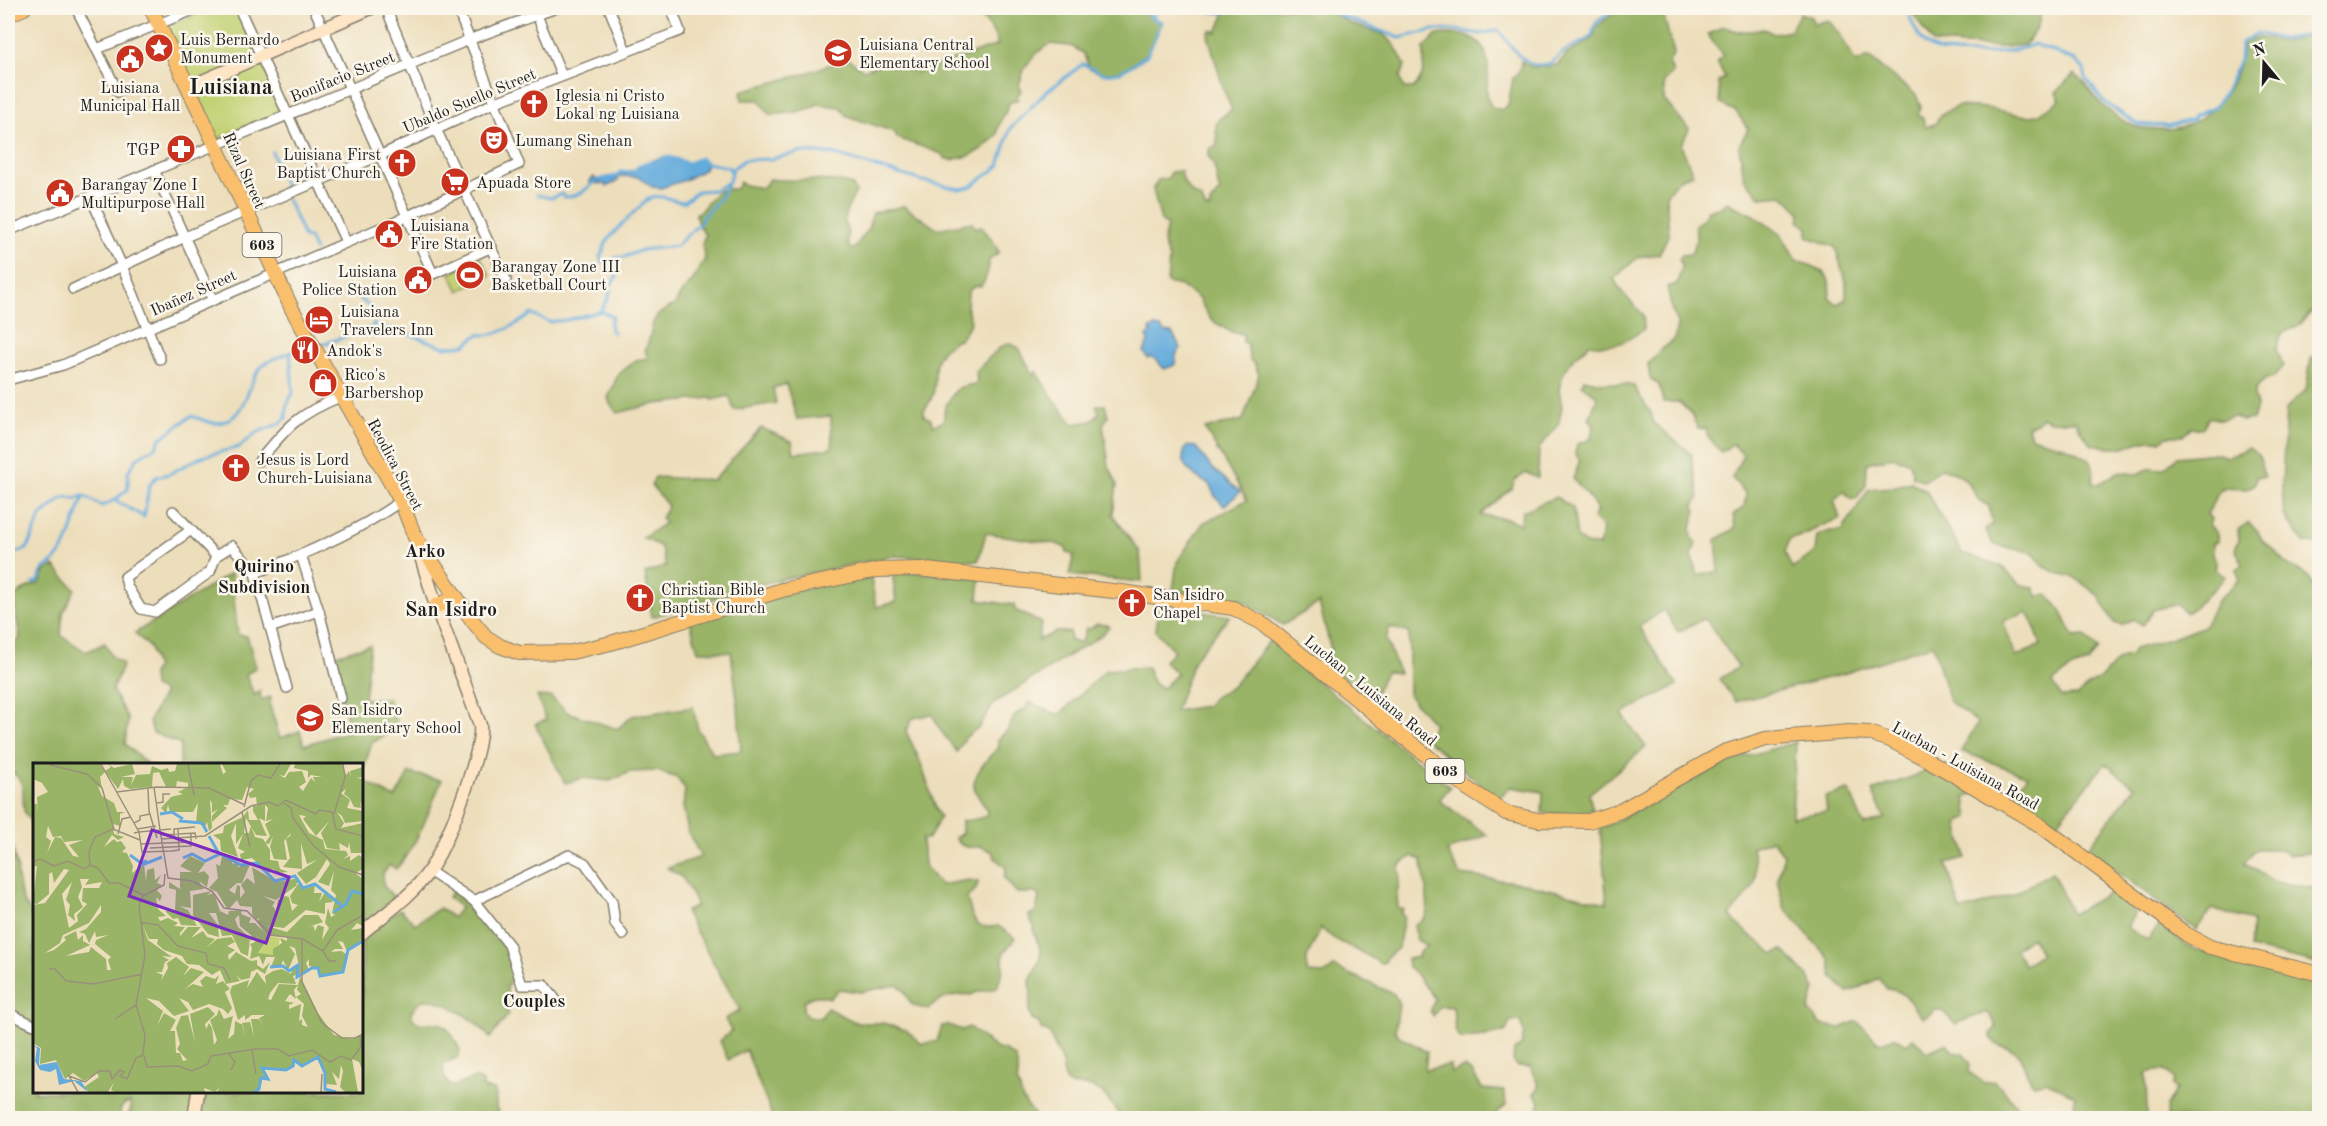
<svg xmlns="http://www.w3.org/2000/svg" width="2327" height="1126" viewBox="0 0 2327 1126" font-family="'Old Standard TT',serif">
<rect width="100%" height="100%" fill="#fbf7ec"/>
<filter id="ink" filterUnits="userSpaceOnUse"><feTurbulence type="fractalNoise" baseFrequency=".0167" numOctaves="2"/><feDisplacementMap in="SourceGraphic" scale="12" xChannelSelector="R" yChannelSelector="G"/><feConvolveMatrix kernelMatrix="1 2 1 2 8 2 1 2 1" color-interpolation-filters="sRGB"/></filter>
<filter id="wash" filterUnits="userSpaceOnUse"><feTurbulence type="fractalNoise" baseFrequency=".008" numOctaves="4" result="noise"/><feDisplacementMap in="SourceGraphic" scale="24" xChannelSelector="R" yChannelSelector="G"/><feGaussianBlur stdDeviation="1.35" result="paint"/><feColorMatrix in="noise" values="0 0 0 0 0 0 0 0 0 0 0 0 0 0 0 0 0 1.4 0 .05"/><feComposite in="paint" operator="in"/></filter>
<g filter="url(#wash)">
<rect width="100%" height="100%" fill="#eddebb"/>
<!-- green -->
<g fill="#c2d275" stroke="#6f7748" stroke-width="1.5">
<path d="M211 8H235L285 111 218 139 165 27Z"/>
<path d="M481 258 490 276 459 291 450 273Z"/>
</g>
<!-- forest -->
<g fill="#99b466" stroke="#5a6841" stroke-width="1.5" fill-rule="evenodd">
<path d="M965 8H1127L1137 10 1143 9 1152 18 1162 22 1147 55 1139 61 1120 72 1104 74 1090 69 1083 53 1071 46 1050 44 1038 52 1025 67 1019 85 1021 92 1017 95 1018 99 1009 103C1006 116 998 119 997 135L982 149 969 156 951 160 944 158 942 154 897 138 895 132 847 116 840 107 816 104 814 107 797 112 770 115 759 100H742L741 91 804 74 847 58 864 70 883 63 918 72 998 45C993 28 982 14 965 8Z"/>
<path d="M1233 8H1325L1351 24 1383 34 1394 44 1405 65 1400 78 1404 88H1413C1426 77 1424 64 1424 48L1437 35C1469 31 1490 38 1488 75 1487 89 1485 95 1491 107L1501 110 1508 105 1513 78 1520 70 1521 61 1532 67 1557 65 1567 54 1593 38 1596 27 1621 8H1674L1664 18 1674 53 1669 62 1673 73 1664 81V100L1689 129 1681 145 1693 174 1678 180 1666 195 1669 234 1659 254 1638 257 1614 279 1621 291 1643 315 1644 329C1623 344 1616 348 1589 344L1574 358 1564 372 1559 389 1562 407 1558 426 1539 448 1538 478 1526 473 1515 480 1512 488 1480 515 1509 519 1520 524 1523 511 1556 497 1573 508 1577 538 1586 544 1599 546 1603 529 1593 517 1597 511 1589 497 1573 479 1580 460 1575 453 1577 444 1590 440 1594 424 1589 419 1598 397 1582 385 1584 379C1601 385 1617 382 1634 386 1638 395 1644 401 1649 410 1652 413 1652 419 1654 423 1657 426 1687 451 1691 453 1693 460 1692 467 1694 473 1697 481 1698 488 1699 498L1694 505 1696 510 1691 528 1692 538 1696 542 1692 556 1698 576 1719 571 1716 540 1735 528 1733 515 1744 507 1746 494 1732 478 1743 455 1733 444 1721 452 1707 435V429L1698 428 1691 414 1679 402H1663L1659 385 1650 378 1648 364 1664 347 1674 340 1678 322 1672 311 1667 287 1677 284 1682 266 1679 259 1682 255 1691 254C1697 244 1697 237 1695 225L1703 219 1708 210 1720 208 1726 202 1753 215 1782 235 1796 261C1816 266 1835 272 1829 297L1837 304 1846 299V282L1835 247 1808 237V228L1799 221 1801 213 1783 195 1760 197 1744 178 1739 146 1748 129 1735 110 1728 109 1720 102 1718 82 1725 78 1717 61 1723 56 1708 35 1723 26 1740 32 1764 29 1774 34 1790 31 1800 13 1811 17 1814 24 1828 20 1839 33 1856 63 1868 57 1916 95 1921 107 1918 114 1923 118 1925 127 1935 124 1942 114 1958 106 1986 108 2026 116 2038 115 2060 100 2056 92 2074 74C2087 82 2092 95 2102 105 2110 112 2123 121 2133 126 2139 129 2148 128 2155 129 2205 134 2240 87 2243 42L2257 37 2281 41 2319 35V304L2297 327 2282 333 2276 350 2284 366 2274 377 2266 379 2256 388 2254 396 2257 406 2253 419 2242 421 2233 416 2221 420 2209 417 2202 429 2191 427 2183 436H2167L2161 441C2143 436 2128 450 2110 448 2102 447 2101 444 2092 445L2080 430 2076 421H2050L2042 417 2037 423 2028 426 2031 437 2067 447 2089 459 2094 472 2092 482 2098 485 2118 472 2137 474 2151 468 2163 469 2177 457 2216 453 2227 457 2249 448C2265 459 2259 461 2264 477H2256L2255 484 2247 489 2222 488C2214 496 2213 505 2207 514L2211 519 2209 525 2216 532 2218 541 2213 542V554L2217 561 2215 568 2225 576C2220 586 2212 589 2205 597 2197 605 2197 607 2186 613L2176 604 2153 610 2143 625 2133 619 2122 625 2114 623 2099 596 2074 577 2057 573 2041 565 2034 553C2020 549 2006 549 1993 544L1985 530 1992 524 1989 506C1973 499 1977 494 1967 482 1960 474 1951 471 1941 468L1925 481 1913 477 1910 462 1892 457 1867 463 1866 485 1856 499 1850 498 1844 491 1834 500 1840 519C1822 522 1809 536 1790 539L1785 552 1792 569 1815 552 1817 536 1830 531H1842L1869 489 1892 487 1911 482 1926 490C1936 512 1951 531 1962 553L2001 566 2019 584 2034 588 2037 596 2048 595 2061 611 2074 637 2085 636 2098 649 2088 663 2072 668 2053 682 2061 697 2077 696C2087 684 2095 684 2104 675 2112 667 2119 655 2131 656L2134 649 2173 638 2204 626 2217 601 2239 580 2237 570 2243 564 2235 549 2239 539 2238 530 2248 523 2258 531 2262 541C2273 546 2277 555 2286 563 2293 569 2305 572 2310 579 2327 605 2319 639 2316 667L2320 670V852L2288 855 2279 849H2257L2244 863 2275 882 2319 889V964L2250 948 2252 921 2211 909 2196 930 2087 849 2135 787 2105 764 2054 827 2009 799 2028 776 1961 751 1978 723 1949 701 1933 644 1846 673 1736 702 1719 679 1739 667 1705 618 1678 632 1664 610 1639 627 1677 685 1622 714 1646 747 1589 794 1593 810 1569 815 1542 813 1543 792 1510 787 1498 799 1425 738 1434 724 1409 696V633L1390 627 1386 639 1399 673 1386 672 1372 701 1323 661 1331 650 1319 603 1283 625 1244 601 1173 590 1177 562 1203 523 1247 500 1205 429 1243 420 1259 375 1255 365 1250 360 1247 344 1243 342V334L1231 332 1211 320 1198 298 1181 286 1167 283 1169 259 1163 243 1167 226 1161 221 1153 189 1158 180 1168 178 1171 172 1181 171C1182 183 1190 194 1201 198L1206 209 1210 208V203L1220 192C1215 180 1218 166 1208 156L1210 148 1216 147C1219 139 1214 130 1217 122 1219 117 1228 113 1232 109L1224 91 1208 35 1210 30 1217 32 1225 13ZM2026 613 2031 618 2041 645 2016 657 2003 621Z"/>
<path d="M1909 8H2041L2038 26 2025 45 2002 47 1933 43Z"/>
<path d="M769 179C796 183 825 176 852 185L856 192C852 199 843 216 845 224 848 232 849 234 847 243L851 249H854L868 229 873 213 904 206 937 229 972 222 975 228 981 226 993 241 999 252 989 260C989 269 987 279 981 286L973 287 968 292 967 309 971 322 960 340 957 339C952 344 947 346 942 351 927 370 944 386 924 410V416L931 419 933 425C949 421 942 418 945 408 947 403 955 390 959 388 965 385 972 386 977 382L976 371 999 348 1009 343 1019 348 1033 375 1036 371C1046 390 1060 407 1073 424L1092 421 1099 413 1096 405H1105L1108 416 1103 425 1109 466 1117 484 1113 515 1140 552 1142 582 1069 575 1074 555 1067 553 1066 548 1057 544 986 533 978 561 893 556 769 582 652 617 645 573 666 566 660 546 643 538 665 523 661 518 668 506 651 485 655 477 713 480 761 428 792 441 794 453 832 448 831 416 797 419 786 384 773 388 776 403 734 410 729 396 712 400 711 398 655 404 617 413 610 404 608 398 618 375 636 360 648 358 645 350C657 327 644 318 675 305 680 290 688 289 695 277 700 270 698 266 705 260L702 244 705 235 697 222 696 214C707 208 712 190 726 189 729 188 732 190 736 189L740 182 744 185 763 188Z"/>
<path d="M2319 352V544L2304 543 2284 515 2282 485 2286 408 2306 390 2311 359Z"/>
<path d="M54 566 75 589 63 613 61 635 86 652 105 643 112 657 123 664 112 690 128 719 125 744 147 764H34V827C32 821 25 816 24 810 21 793 29 779 8 771V647L20 638 13 598 26 588 40 583 45 571Z"/>
<path d="M892 570 980 577 978 600 1014 605 1015 610 1041 623 1039 640 1056 632H1070V641L1082 642 1086 628 1090 629 1097 624 1108 625 1109 627 1100 636 994 703 979 727 965 738 957 752 941 731 932 714 913 718 906 731 920 761 936 809 940 817 932 833 927 839H922L924 865 940 885 969 880 978 882 976 889 967 898C973 918 973 931 998 926L1015 938 1003 954V970L997 988C988 991 978 990 971 995 955 993 939 998 928 1009 900 1006 913 993 897 985L860 992 839 989 830 998C820 994 812 995 804 1001L803 1010 808 1017H821L827 1008 857 1023H883L906 1030 922 1044 937 1041 942 1026 948 1025 962 1030 969 1027 997 1049 1004 1050 1016 1058 1018 1074 1017 1084C1021 1089 1021 1093 1022 1098 1026 1106 1032 1111 1037 1118H773L746 1050 728 1060 720 1041 731 1031 725 1019 740 1010 685 912 697 905 682 877 667 868 701 857 688 832 683 807 685 789 677 778 657 771 630 772 610 781 583 778 565 783 535 724 546 720 537 696 551 697 567 712 617 729 632 716 693 707 698 730 713 754 741 751 738 707 731 652 698 651 689 618 870 573 876 607 896 602Z"/>
<path d="M231 573 238 635 247 636 256 667 246 675 254 695 260 691 261 700 271 697 270 706 280 738 300 731 304 745 350 731 332 656 370 645 364 699 388 698 398 727 372 743 362 773V764H180V744L153 733 149 721 164 692 153 687 152 674 156 668 150 648 135 633Z"/>
<path d="M1159 606 1230 616 1195 658 1175 711 1206 706 1214 697 1232 687 1270 640 1332 693 1450 787 1439 800 1487 835 1447 851 1460 875 1523 883 1607 903 1600 829 1730 761 1796 742 1792 817 1827 811 1825 797 1849 790 1864 825 1885 818 1872 791 1923 773 1926 763 1976 792 1965 798 1969 817 1958 823 1966 858 1946 863 1961 911 2013 895 2052 872 2072 914 2112 891 2136 911 2127 927 2148 941 2158 925 2194 949 2319 979V1118H2167L2166 1106 2176 1089 2172 1085 2174 1080C2166 1067 2159 1070 2146 1073L2147 1118H2084L2083 1110 2074 1104 2076 1096 2046 1081 2034 1084C2025 1075 2025 1062 2017 1053 2006 1042 1996 1052 1990 1034L1996 1028 1993 1019 1987 1012 1955 1024 1941 1010H1935L1931 1014 1923 1018C1908 1006 1911 991 1887 989L1879 978 1848 993 1832 977 1830 960 1784 907 1777 879 1784 855 1772 840 1752 847C1761 887 1754 886 1730 915L1740 927 1774 954 1783 950 1809 978 1815 989 1809 1011 1821 1025 1841 1028 1857 1021 1879 1043 1894 1037 1907 1044 1913 1038 1927 1052 1947 1043 1953 1052 1963 1054 1970 1063 1969 1072 1984 1083 1994 1081 2004 1090 2019 1110 2046 1115 2050 1118H1534L1540 1102 1534 1094 1539 1087 1531 1067 1517 1066 1513 1060 1514 1050 1521 1046 1524 1033 1520 1021H1510L1506 1031C1491 1037 1476 1036 1461 1039L1455 1030 1453 1007 1440 1006 1433 1016 1430 1011 1435 999 1415 973 1408 967 1407 958H1417L1420 951 1427 946 1417 940 1414 925C1417 923 1423 921 1425 917 1432 905 1422 875 1422 860L1412 856 1399 866 1400 876 1397 894 1398 908 1403 909 1401 913 1404 917 1398 948 1387 957 1385 962 1380 964C1361 949 1336 944 1321 928L1307 957V973L1324 974 1334 967 1394 994 1399 1004 1395 1031 1399 1036 1427 1052 1425 1070 1450 1065 1451 1073 1464 1067 1472 1072 1482 1089 1504 1091 1506 1105 1497 1112 1495 1118H1122C1114 1108 1105 1091 1092 1087 1082 1084 1073 1089 1065 1081L1062 1063 1049 1033 1041 1029 1039 1023 1032 1020 1029 1011 1031 994 1030 981 1039 961 1041 951 1034 932V926L1030 920 1029 915 1036 912 1039 896 1035 893H1017L1004 878 1006 868 995 858 993 852 980 846C970 849 961 848 955 838L962 833V821C1008 817 977 806 974 786 973 774 991 754 999 747L998 740 1009 728 1015 715C1021 710 1027 712 1029 702L1059 715 1106 670 1147 667 1154 684 1163 688 1177 674 1164 661 1174 651 1156 631ZM2031 937 2041 954 2024 965 2015 949Z"/>
<path d="M409 773 442 780C428 812 420 841 396 869L390 865 383 873V885L397 901 362 930V780L395 798Z"/>
<path d="M8 830 18 871 16 872C20 881 19 893 23 901 27 908 33 912 34 922V1092H195L193 1118H126L131 1110 130 1102 124 1104 120 1110 121 1118H8Z"/>
<path d="M453 890 474 911 504 945 515 973 507 986 508 1015 490 1038C479 1023 445 998 425 1000 418 1001 415 1008 411 1012 414 1032 433 1018 443 1025 451 1030 456 1042 460 1050L458 1057 443 1065 444 1077 449 1085 455 1086 475 1078 483 1082V1088L494 1090 496 1095V1108L502 1118H203L205 1092H362V938L400 909 415 924 440 908 453 918 461 907 448 897Z"/>
</g>
<!-- water -->
<g fill="#64abdb" stroke="#40647c" stroke-width="1.5">
<path d="M669 157 688 163 701 158 707 163 705 169 685 180 661 188 652 187 639 177 619 176 618 181 606 187 605 184 590 183V181L594 177 596 180 617 176 620 172 635 171C643 161 657 159 669 157Z"/>
<path d="M1155 327 1161 328 1164 332 1172 333 1181 348 1176 355 1175 365 1164 369 1157 360 1151 357 1148 359 1144 352 1148 342 1147 336 1151 333 1150 329Z"/>
<path d="M1186 446 1196 447 1211 467 1240 492 1224 506 1215 496 1209 484C1202 482 1185 469 1183 461 1182 457 1185 450 1186 446Z"/>
</g>
<g fill="none" stroke-linecap="round" stroke-linejoin="round">
<!-- stream -->
<g stroke="#64abdb" stroke-width="3">
<path d="M1328 8 1341 16 1400 38 1433 30H1455L1482 34 1498 30 1519 56 1534 65 1549 64 1565 51 1591 37 1596 23 1616 8"/>
<path d="M1905 8C1912 19 1917 40 1930 47 1948 58 2017 54 2034 44L2075 60 2084 69 2086 79 2103 101 2137 124 2167 126 2192 120 2194 116 2213 108 2225 92 2240 59 2241 43 2257 33 2282 39 2320 33"/>
<path d="M1152 18 1158 9 1162 8 1225 13 1228 8"/>
<path d="M272 152 286 189"/>
<path d="M601 179 617 176 620 172 635 171C639 163 649 161 658 161L661 158 669 157 688 163 701 158 707 163 728 167 731 172"/>
<path d="M729 182 715 190 698 191 684 202C673 202 664 194 652 197 646 199 612 234 608 240 604 245 604 251 600 257L602 262H611L615 258 624 257 642 250 676 246 700 223 704 215 720 198 729 182 732 169 744 160 771 159 800 152 832 154 923 181 960 189 970 187 999 166 1010 129 1046 92 1083 64 1104 74 1120 72 1129 67 1147 55 1162 22 1152 18 1143 9 1137 10 1127 8"/>
<path d="M537 195 551 198 562 194 564 197C576 198 588 189 595 181"/>
<path d="M287 199C293 213 299 223 304 238H309L315 251"/>
<path d="M348 287 376 313 373 327"/>
<path d="M601 311 610 294 609 287 617 276 611 262"/>
<path d="M321 345 373 327 396 329 444 347 465 345 479 334C494 339 519 323 531 314L549 322 567 320 601 311 613 317 610 323 611 330 614 333"/>
<path d="M115 500 128 489V472L138 457 156 447 160 439 191 416C200 418 209 424 218 423 245 420 246 389 258 371 265 359 295 351 307 347"/>
<path d="M8 555 27 549 41 516 60 500 67 497 76 499 83 496"/>
<path d="M33 583 38 581 44 568C67 560 75 517 84 496L102 506 115 500 144 517 149 486 156 477 169 474 201 457 239 447 256 433 281 423 286 418 287 405 293 393 290 352"/>
</g>
</g>
</g>
<g filter="url(#ink)">
<g fill="none" stroke-linecap="round" stroke-linejoin="round">
<!-- street casing -->
<g stroke="#847d6c" stroke-width="12">
<g id="street">
<path d="M76 8 118 92"/>
<path d="M239 8 346 242"/>
<path d="M314 8 433 274 492 247"/>
<path d="M386 8 436 129 506 280"/>
<path d="M534 8 562 76"/>
<path d="M609 8 626 51"/>
<path d="M97 49 198 8"/>
<path d="M154 170 213 300"/>
<path d="M90 196 122 266 160 359"/>
<path d="M8 231 471 39 556 8"/>
<path d="M73 289 185 237 381 155 496 102 680 31 671 8"/>
<path d="M8 380 63 365 408 216 519 164 457 8"/>
<path d="M259 461C287 427 298 414 340 397"/>
<path d="M173 511 216 556 210 572 155 612 141 609 127 586 125 577 191 530"/>
<path d="M301 555 319 611 341 698"/>
<path d="M216 556 232 546 255 573 287 688"/>
<path d="M255 573C306 554 357 532 401 501"/>
<path d="M270 628 319 611"/>
<path d="M429 871 474 901 509 945 522 985H544L556 1000"/>
<path d="M474 901 569 855 585 863 612 901 615 924 623 935"/>
<path d="M8 1013 34 1025"/>
</g>
</g>
<!-- secondary casing -->
<g stroke="#847d6c" stroke-width="15">
<g id="secondary">
<path d="M189 87 371 8"/>
<path d="M362 933C385 914 412 896 429 871 446 847 483 752 480 725L436 606 417 544"/>
<path d="M194 1118 198 1092"/>
</g>
</g>
<!-- primary casing -->
<g stroke="#847d6c" stroke-width="16">
<g id="primary">
<path d="M151 8 292 309 401 501 415 537 472 620 486 637 500 646 519 653 572 652 611 643 782 590 878 570 918 569 1122 592 1233 608 1262 623 1467 788 1506 813 1538 820 1589 821 1620 811 1724 752 1766 739 1849 732 1869 733 1890 740 1928 760 2040 825 2186 934 2210 947 2320 974"/>
<path d="M8 15 24 8"/>
<path d="M436 606 456 597"/>
</g>
</g>
<!-- street -->
<use href="#street" stroke="#fff" stroke-width="9"/>
<!-- secondary -->
<use href="#secondary" stroke="#fde5c5" stroke-width="12"/>
<!-- primary -->
<use href="#primary" stroke="#f9bf6d" stroke-width="14"/>
</g>
</g>
<!-- icons -->
<defs>
<g id="sight-disc" transform="scale(1.5)"><circle r="9.5" fill="#c8321e" stroke="#fbf7ec"/><path d="M0-6L1.8-2.2L6-1.7L2.9 1.2L3.7 5.4L0 3.3L-3.7 5.4L-2.9 1.2L-6-1.7L-1.8-2.2Z" fill="#fff"/></g>
<g id="school-disc" transform="scale(1.5)"><circle r="9.5" fill="#c8321e" stroke="#fbf7ec"/><path d="M0-5L7-2L0 1L-7-2ZM-4 1L0 2.5L4 1V4Q0 6-4 4Z" fill="#fff"/></g>
<g id="civic-disc" transform="scale(1.5)"><circle r="9.5" fill="#c8321e" stroke="#fbf7ec"/><path d="M-.6-6.5H3V-4.5H.6V-3L4-1V1h2V6H-6V1h2V-1L-.6-3ZM-1.2 2.5V6h2.4V2.5Z" fill="#fff"/></g>
<g id="church-disc" transform="scale(1.5)"><circle r="9.5" fill="#c8321e" stroke="#fbf7ec"/><path d="M-1.2-6h2.4v3.5h3.3v2.4h-3.3V6h-2.4V-.1h-3.3v-2.4h3.3Z" fill="#fff"/></g>
<g id="theatre-disc" transform="scale(1.5)"><circle r="9.5" fill="#c8321e" stroke="#fbf7ec"/><path d="M-5-5.5Q0-4 5-5.5V0Q5 5 0 6Q-5 5-5 0ZM-3.3-2.5H-1v1.5H-3.3ZM1-2.5H3.3v1.5H1ZM-2.8 1Q0 5.5 2.8 1Z" fill="#fff"/></g>
<g id="pharmacy-disc" transform="scale(1.5)"><circle r="9.5" fill="#c8321e" stroke="#fbf7ec"/><path d="M-2-6h4v4h4v4h-4v4h-4v-4h-4v-4h4Z" fill="#fff"/></g>
<g id="supermarket-disc" transform="scale(1.5)"><circle r="9.5" fill="#c8321e" stroke="#fbf7ec"/><path d="M-6-5.5h2.5l.6 2H6L4.5 2H-2.5L-4.4-4H-6ZM-1.5 3.2a1.3 1.3 0 1 0 .1 0ZM3 3.2a1.3 1.3 0 1 0 .1 0Z" fill="#fff"/></g>
<g id="stadium-disc" transform="scale(1.5)"><circle r="9.5" fill="#c8321e" stroke="#fbf7ec"/><path d="M0-5a6.5 5 0 1 0 0 10a6.5 5 0 1 0 0-10ZM-3.5-1.8h7v3.6h-7Z" fill="#fff"/></g>
<g id="hotel-disc" transform="scale(1.5)"><circle r="9.5" fill="#c8321e" stroke="#fbf7ec"/><path d="M-6-4.5h1.5V1H6V5H4.5V3h-9V5H-6ZM-4 0a1.8 1.8 0 1 1 3.6 0ZM.5 0V-2.5h3Q6-2.5 6 0Z" fill="#fff"/></g>
<g id="restaurant-disc" transform="scale(1.5)"><circle r="9.5" fill="#c8321e" stroke="#fbf7ec"/><path d="M-5-6h1v4h1v-4h1v4h1v-4h1v5L-1.5 .5V6h-2V.5L-5-1ZM5-6V6H3V1.5H1.5Q1.5-4 5-6Z" fill="#fff"/></g>
<g id="shop-disc" transform="scale(1.5)"><circle r="9.5" fill="#c8321e" stroke="#fbf7ec"/><path d="M-5-2.5h2.3a2.7 3.5 0 0 1 5.4 0H5L5.5 6h-11ZM-1.5-2.5h3a1.5 2.3 0 0 0-3 0Z" fill="#fff"/></g>
</defs>
<g fill-rule="evenodd">
<use href="#sight-disc" x="159" y="48"/>
<use href="#school-disc" x="838" y="53"/>
<use href="#civic-disc" x="130" y="59"/>
<use href="#church-disc" x="534" y="104"/>
<use href="#theatre-disc" x="494" y="140"/>
<use href="#pharmacy-disc" x="181" y="149"/>
<use href="#church-disc" x="402" y="163"/>
<use href="#supermarket-disc" x="455" y="182"/>
<use href="#civic-disc" x="60" y="193"/>
<use href="#civic-disc" x="389" y="234"/>
<use href="#stadium-disc" x="470" y="275"/>
<use href="#civic-disc" x="418" y="280"/>
<use href="#hotel-disc" x="319" y="320"/>
<use href="#restaurant-disc" x="305" y="350"/>
<use href="#shop-disc" x="323" y="383"/>
<use href="#church-disc" x="236" y="468"/>
<use href="#church-disc" x="640" y="598"/>
<use href="#church-disc" x="1132" y="603"/>
<use href="#school-disc" x="310" y="718"/>
</g>
<g text-anchor="middle" stroke-width="5" stroke-linejoin="round" paint-order="stroke">
<!-- shield labels -->
<g fill="#fbf7ec" stroke="#5f5e5a" stroke-width="1.5">
<rect x="242.5" y="233" width="39" height="24" rx="4.5"/>
<rect x="1425.5" y="759" width="39" height="24" rx="4.5"/>
</g>
<g font-size="15" font-weight="bold" fill="#1c1c1c">
<text x="262" y="250">603</text>
<text x="1445" y="776">603</text>
</g>
<!-- poi labels -->
<g font-size="16" fill="#1c1c1c" stroke="#fbf7ec" text-anchor="start">
<text x="180" y="45">Luis Bernardo<tspan x="180" dy="18">Monument</tspan></text>
<text x="859" y="50">Luisiana Central<tspan x="859" dy="18">Elementary School</tspan></text>
<text x="130" y="93" text-anchor="middle">Luisiana<tspan x="130" dy="18">Municipal Hall</tspan></text>
<text x="555" y="101">Iglesia ni Cristo<tspan x="555" dy="18">Lokal ng Luisiana</tspan></text>
<text x="515" y="146">Lumang Sinehan</text>
<text x="160" y="155" text-anchor="end">TGP</text>
<text x="381" y="160" text-anchor="end">Luisiana First<tspan x="381" dy="18">Baptist Church</tspan></text>
<text x="476" y="188">Apuada Store</text>
<text x="81" y="190">Barangay Zone I<tspan x="81" dy="18">Multipurpose Hall</tspan></text>
<text x="410" y="231">Luisiana<tspan x="410" dy="18">Fire Station</tspan></text>
<text x="491" y="272">Barangay Zone III<tspan x="491" dy="18">Basketball Court</tspan></text>
<text x="397" y="277" text-anchor="end">Luisiana<tspan x="397" dy="18">Police Station</tspan></text>
<text x="340" y="317">Luisiana<tspan x="340" dy="18">Travelers Inn</tspan></text>
<text x="326" y="356">Andok's</text>
<text x="344" y="380">Rico's<tspan x="344" dy="18">Barbershop</tspan></text>
<text x="257" y="465">Jesus is Lord<tspan x="257" dy="18">Church-Luisiana</tspan></text>
<text x="661" y="595">Christian Bible<tspan x="661" dy="18">Baptist Church</tspan></text>
<text x="1153" y="600">San Isidro<tspan x="1153" dy="18">Chapel</tspan></text>
<text x="331" y="715">San Isidro<tspan x="331" dy="18">Elementary School</tspan></text>
</g>
<!-- street labels -->
<g font-size="16" fill="#1c1c1c" stroke="#fbf7ec">
<text transform="translate(342 76) rotate(-22)" y="6">Bonifacio Street</text>
<text transform="translate(469 100) rotate(-23)" y="6">Ubaldo Suello Street</text>
<text transform="translate(245 170) rotate(66)" y="6">Rizal Street</text>
<text transform="translate(193 292) rotate(-24)" y="6">Ibañez Street</text>
<text transform="translate(396 464) rotate(62)" y="6">Reodica Street</text>
<text transform="translate(1371 690) rotate(39)" y="6">Lucban - Luisiana Road</text>
<text transform="translate(1966 765) rotate(29)" y="6">Lucban - Luisiana Road</text>
</g>
<!-- neighbourhood labels -->
<g font-size="18" font-weight="bold" fill="#1c1c1c" stroke="#fbf7ec">
<text x="425" y="557">Arko</text>
<text x="264" y="572">Quirino<tspan x="264" dy="21">Subdivision</tspan></text>
<text x="534" y="1007">Couples</text>
</g>
<!-- quarter labels -->
<g font-size="20" font-weight="bold" fill="#1c1c1c" stroke="#fbf7ec">
<text x="451" y="616">San Isidro</text>
</g>
<!-- district labels -->
<g font-size="22" font-weight="bold" fill="#1c1c1c" stroke="#fbf7ec">
<text x="231" y="94">Luisiana</text>
</g>
</g>
<!-- overview -->
<g transform="translate(33 763)">
<rect width="330" height="330" fill="#eddebb"/>
<path d="M237 173 247 175 245 186 240 192 225 191Z" fill="#c2d275"/>
<path d="M0 1H67L72 9 67 14 69 25 65 23 69 33 81 40 84 49H92L87 51V63L80 61 81 71 91 74 85 77 79 72 71 84 81 76 84 79 88 78 93 85 89 89 94 90 100 103 99 110 111 101 113 118 114 107 121 105 122 117 128 112 124 120 129 122 124 127 129 133 127 138 124 135H123L125 146 133 153 125 154 127 158 135 155 145 160 141 163 152 164 147 170V173L155 164H168L158 175 170 168 174 174 182 176 173 185 184 176 198 174 202 179 194 183 202 187 195 192 196 197 203 189 218 198 224 197V202L230 206 237 199 232 211 224 206 218 209 217 215 208 217 203 212 207 218 193 221 187 207 179 212 166 202 154 201 149 193 131 187 124 181 125 176H116L110 163 115 177 139 194 129 193 136 197 132 199 129 209H123L130 212 128 218 135 205 134 200 143 194 156 204 150 213 158 205 171 209 152 226 160 221 170 224 167 218 173 213 182 216 186 212 183 221 190 218 197 226 192 229 199 245 195 251 190 246 176 241 160 247 155 239 146 235 156 248 141 253 126 238 113 235 130 248 124 263 131 250 143 257 137 268H142L143 290H147L150 298 154 297 144 286 147 281 143 265 148 253 155 252 162 279 157 251 175 244 182 251 172 261 173 266 176 260 179 265 181 282 184 277 177 257 184 252 186 246 191 256 200 253 195 276 201 271 202 258 210 262 212 274 209 260 217 259 221 274 218 256H226L231 264 226 255 232 252H219L212 257V252L205 257 197 229 199 223 216 217 214 225 224 209 233 221 232 213 240 208 249 206 258 211 259 204 266 203 262 185 256 183 262 191 255 207 250 197 248 203 238 204 242 194H233L230 202 226 193 217 196 219 185 217 181 222 179 225 174 217 178 219 173 207 163 206 152 202 156 205 164 217 175 215 193 208 190 199 172 189 173 183 150H176L185 162 186 174 175 171 160 152V132L179 128 174 132 181 130 187 148 195 152 196 148 209 147 208 151 218 155 216 160H222L231 169 224 159 227 155 223 157 219 151V144L207 143 204 137 195 147 184 129 176 125 185 115 183 101 187 103 189 94 195 92 200 101 205 99V104L218 99 209 120H204L196 127 202 131 204 122 207 123V135L212 129 208 122 214 115 222 121 219 104 244 119 266 115 263 123 243 137 230 133 242 139 238 145 240 143 243 148 242 154 245 137 252 133 256 134 259 148 265 142 259 140 257 133 265 121 275 125 282 121 281 130H289L286 139 291 131 297 132 300 139 292 140V151L273 147 251 165 234 163 254 169 271 152H285L290 159 275 164 280 162 282 168 285 162 291 164 289 177 296 165 292 160 295 145 298 154 302 152 299 150 303 132 298 127 301 108 296 123 285 119 297 101 294 96 283 114 273 121 264 110 284 97 274 101 268 80 269 106 250 104 257 95 253 76 257 73 258 70 251 78 254 97 241 96 237 84 240 73 236 81 232 80 237 73 232 61 240 56 233 58 235 45 232 42V58L226 55 234 73 223 72 213 55 211 70H216L218 63 222 74 230 76 237 87V97L245 98 247 106 255 109 244 110 240 106 236 110 219 95 208 97 207 91 212 89 205 85 210 71 203 81V60L198 73 205 94 188 88 187 77 180 72 190 70 191 63 210 54 215 47 216 57H225L220 48V42L224 43 223 34 217 35 215 31 221 26 214 24 209 37 197 36 195 42H190L194 45 179 59V53L185 46 179 50V40L177 37 179 65 176 68 174 59 172 64 163 59 165 40 160 49H137L135 42 133 50 128 45 138 34 150 31 145 29 155 24V20L144 18 143 24H133L126 9 120 10 119 24 97 26 91 23 90 16 85 26 72 8 78 4 75 1 81 5 99 1 102 11 88 14H100L98 22 103 12 117 11 119 3 128 7 135 5 136 9 142 8 144 1H187L190 11 193 9 189 1H258L251 13 246 12 252 15 256 9 269 8 273 19 266 24 270 28 278 15 282 19 280 14H289L278 12 275 15V8L261 5 262 1H309L313 12 316 8 318 14 317 8 330 4V14L323 15 330 16V44L327 39 328 45 321 44 317 36 311 31 313 26 308 30 317 37 314 45 330 48V58L312 60 309 53 304 49 311 60 308 65 330 60 329 90H318L316 79 315 85 306 80 307 87 294 85 288 70 297 57 283 73 270 56 273 53 266 52 276 70 290 77 292 86 313 88 315 92 310 96 317 93V98L326 92 330 95V106L322 110 330 116V163L324 160 318 167 330 165V178L314 188 310 179 305 178 310 186H302L298 189 308 188 315 192 310 209 287 212 285 205 276 203V196L273 200 276 207 260 213 263 221 245 220 237 230 235 236 238 237 246 221 265 222 261 227 263 236 257 231 252 238 261 240 256 242V246L268 241 266 258 269 256V262L275 264 269 253 271 241 263 234 268 231 264 227 267 213 285 250 301 272 319 276 330 271V308L326 299 319 296 325 329H312L307 324 310 308 308 302 306 316 299 309 304 322 292 321V310L285 294 270 303 261 297 260 302 253 307 229 305 234 316 228 315 226 326 221 329H184L187 324 182 329 171 325 172 329H82L78 327 81 319 75 329H56L51 324 66 314 64 310 51 318 40 310 44 307 32 316 23 297 7 301 8 285 0 280V142L12 140 36 107 31 106 21 120 19 109 16 111V131L4 141 0 140 4 103 0 104V41H4L5 50 4 34 15 29 9 20 0 16ZM15 63 20 74 28 73 31 79 50 77 36 82 46 94 40 93 28 75 22 74 14 90 18 78 13 74ZM47 116H56L52 122 69 119 66 125H50L49 138 54 141 44 152 45 158 36 165 29 131 39 119 33 137 37 142 35 152 42 158 41 151 50 144 45 134 49 124ZM68 142V149L53 166 46 169 52 171 56 180 62 168 63 174 75 172 63 177 62 181 78 194 75 197 78 207H74L73 196 58 184 56 189 33 193 57 182 50 178V172L45 177 43 168 31 174 33 177 21 187 12 190 27 180 30 172 56 160ZM237 173 254 174V178L247 175 249 180 240 186V192L225 190ZM157 93 172 100 165 110 171 108 176 113 174 124 166 118 171 126 157 128 158 145 146 143 155 147 164 163 148 162 145 155 140 156 132 148H142L143 127 136 125V119L147 126V109H159L147 103Z" fill="#99b466" fill-rule="evenodd"/>
<path d="M0 282 7 285 6 302 24 299 31 316 48 318 55 329 41 318 26 322 23 306 17 309 7 307 2 298 4 285Z" fill="#64abdb"/>
<path fill="none" stroke="#64abdb" stroke-width="3" d="M127 51 139 49 150 56M146 58 169 60 174 69M176 73 186 91M97 92 108 100 114 98M150 95 159 91 172 98 187 91 208 102 224 100 242 118 262 113 270 125 282 121 308 142M109 102 129 94M301 149 313 141 319 128 330 131M237 204 250 203 256 208 265 202 264 214 279 205H285L287 213 310 209 315 187 330 178M221 329 226 326 228 315 235 316 229 305 253 307 260 303 261 297 269 303 285 294 292 310V326L303 329"/>
<path fill="none" stroke="#99907b" stroke-width="1.5" d="M68 1 106 69 127 67 135 115 159 118 179 128 191 145 214 148 238 172 269 176V219L289 260 309 275H322L330 271M155 1 161 32M17 2 54 11 69 25 81 66M121 24 127 67 138 66M115 26 116 48 124 75M84 29 123 24 176 25 212 42M124 40 130 39V31H137M251 40 258 45 260 55 280 82 306 104 330 112M211 44 218 18 225 12 238 15 247 1M209 49 217 84M301 51 312 14 310 1M101 60 107 57V53L117 51M104 66 123 63M101 70 106 69 109 89 139 88 146 87 145 66M85 71 89 56 98 54M127 72 162 70 163 76M141 75V66L162 64M128 76 172 73 218 43 236 39 245 43 253 37 283 51 286 47 299 49 303 66 330 73M108 81 158 79M117 85 158 83V70M0 99 7 96 21 103 35 98 51 106 57 102 56 89 62 74 80 66 107 77M57 102 65 105 76 120H86L110 132M107 159 125 162 145 183 173 190 175 201 191 205 197 217M268 175 290 188 304 167 330 152M290 188 296 198H303M16 206H22L33 218 61 221 109 211M82 256 103 242M219 287 223 311M196 291 202 299 198 307M111 293 114 304 145 303 159 308 175 301 178 293 222 286H245L256 293 279 287 297 299 308 293 318 297 328 284 327 273M45 329 36 313 52 319 66 308H77L79 316 87 307 91 309 87 313 94 316 103 295 110 292 112 272 103 242 112 192 106 143 110 133 131 122 132 111M288 329 289 311"/>
<path fill="#7b2cbf" fill-opacity="0.15" stroke="#7b2cbf" stroke-width="3" d="M119 67 256 114 233 180 96 133Z"/>
<rect width="330" height="330" fill="none" stroke="#1c1c1c" stroke-width="3"/>
</g>
<!-- margin -->
<rect width="2327" height="1126" fill="none" stroke="#fbf7ec" stroke-width="30"/>
<!-- north arrow -->
<g transform="translate(2264 63) rotate(341)" stroke="#fbf7ec" stroke-width="4.5" paint-order="stroke">
<path d="M0-4.5L10 22L0 15L-10 22Z" fill="#1c1c1c"/>
<text y="-9" font-size="16" font-weight="bold" text-anchor="middle" fill="#1c1c1c">N</text>
</g>
</svg>
